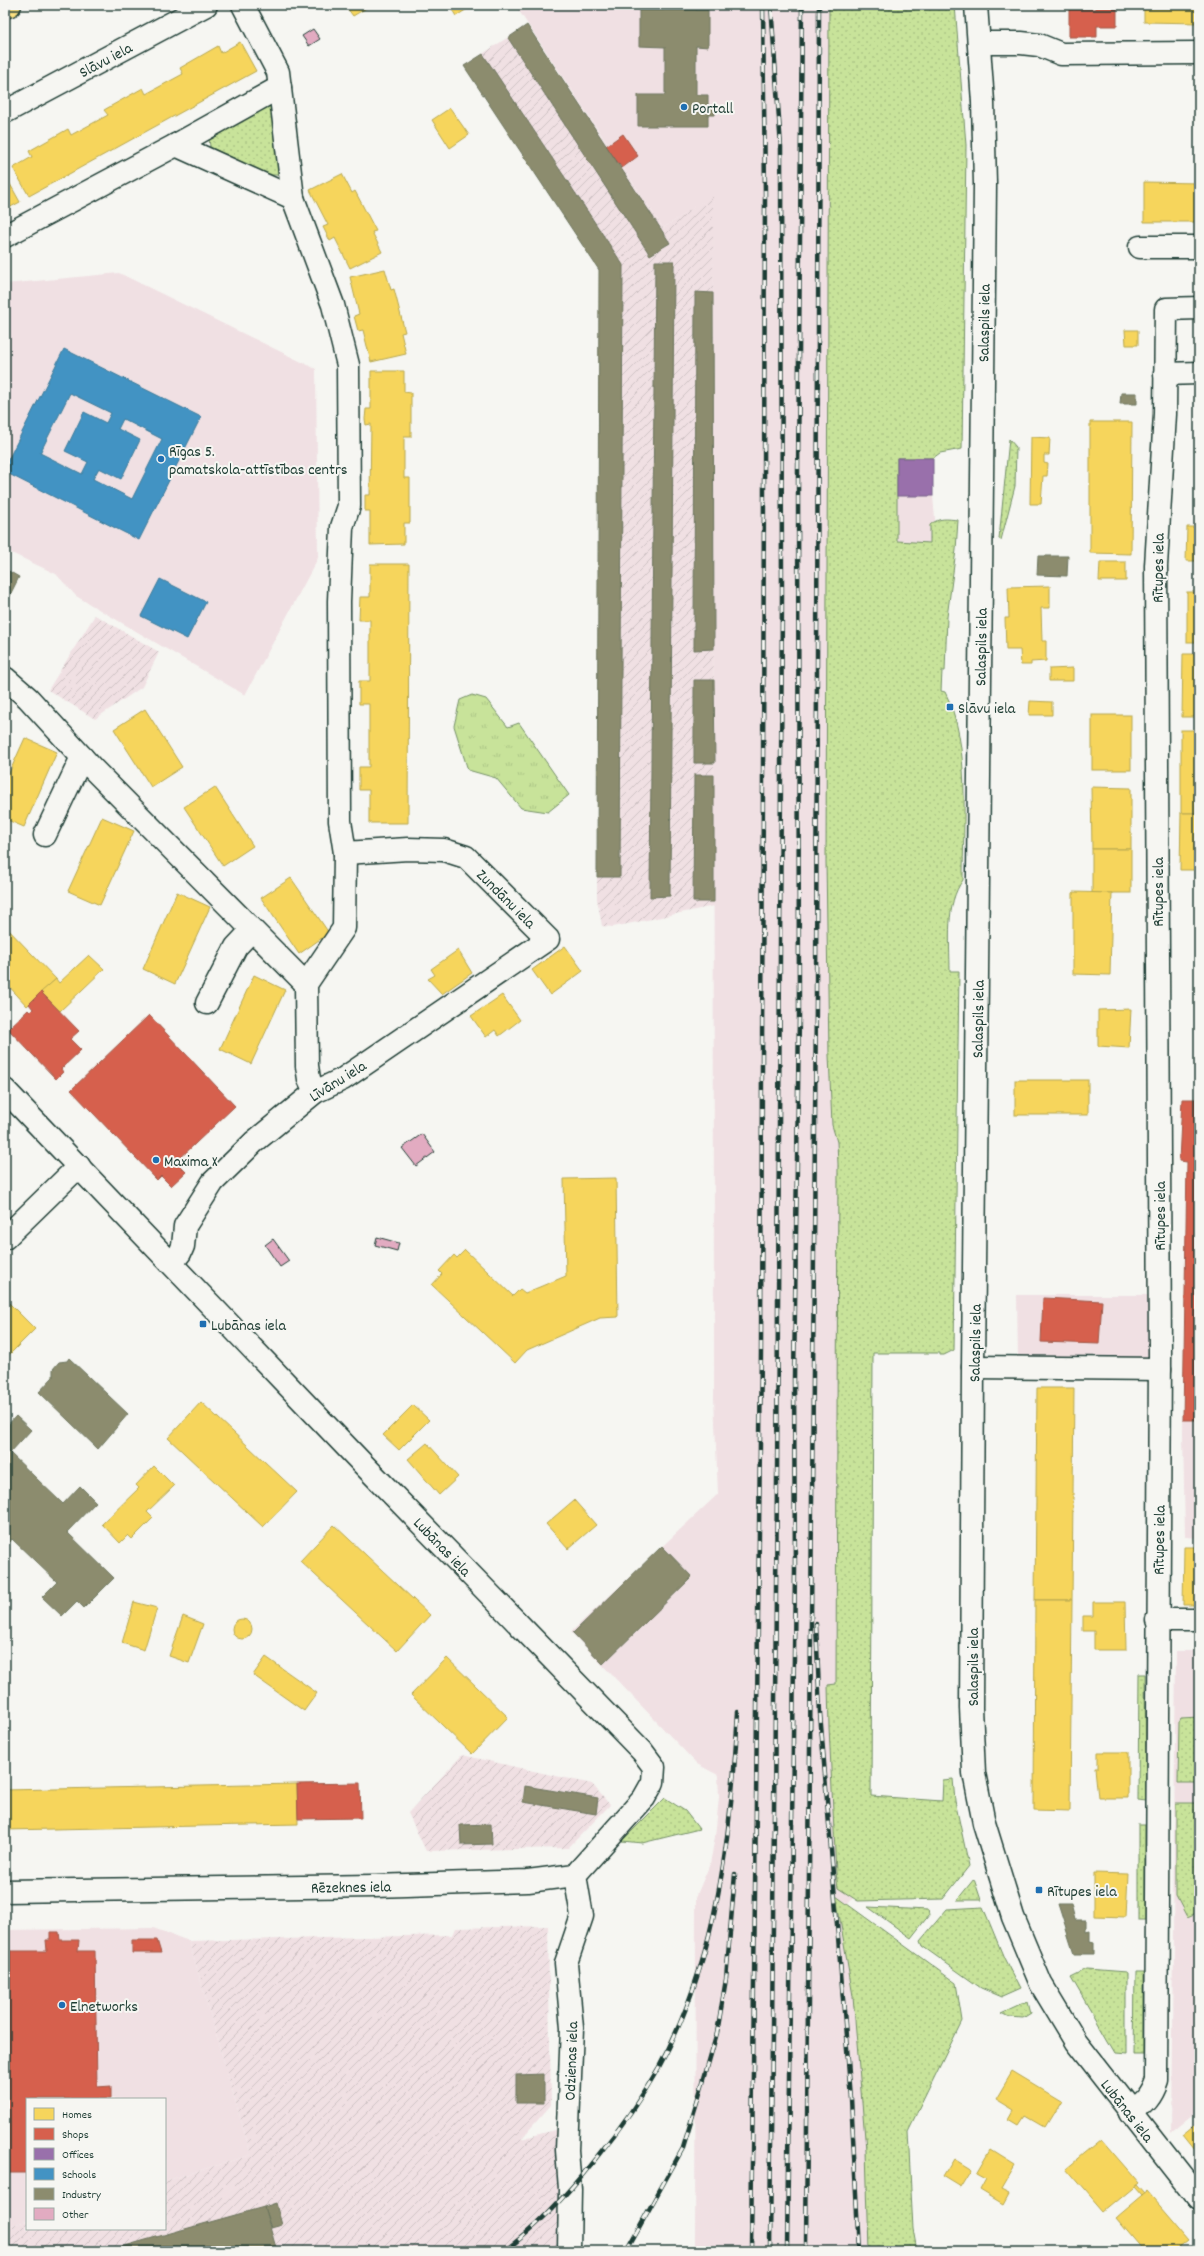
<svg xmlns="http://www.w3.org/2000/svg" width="1204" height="2256" viewBox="0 0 1204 2256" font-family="Dekko,sans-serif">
<defs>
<pattern id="industrial-furrows" width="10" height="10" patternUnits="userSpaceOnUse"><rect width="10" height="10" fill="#f0e0e3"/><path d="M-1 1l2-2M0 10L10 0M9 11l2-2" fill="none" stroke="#cdc1c3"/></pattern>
<pattern id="grass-dots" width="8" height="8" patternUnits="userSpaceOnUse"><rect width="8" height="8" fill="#c8e39a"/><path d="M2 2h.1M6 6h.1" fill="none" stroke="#abc485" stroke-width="1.8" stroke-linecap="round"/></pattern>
<pattern id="park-tufts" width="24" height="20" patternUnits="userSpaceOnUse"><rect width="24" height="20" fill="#c8e39a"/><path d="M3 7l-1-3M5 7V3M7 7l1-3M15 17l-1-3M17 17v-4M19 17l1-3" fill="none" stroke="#abc485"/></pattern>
</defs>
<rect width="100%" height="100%" fill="#f6f6f2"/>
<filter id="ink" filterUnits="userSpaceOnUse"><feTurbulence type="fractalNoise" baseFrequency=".025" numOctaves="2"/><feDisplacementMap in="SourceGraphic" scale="8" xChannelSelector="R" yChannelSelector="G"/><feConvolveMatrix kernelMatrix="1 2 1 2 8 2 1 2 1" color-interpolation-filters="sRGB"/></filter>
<g filter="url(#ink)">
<!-- built -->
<g fill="#f0e0e3">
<path d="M515 5H884L909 458H933V496L938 553 873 1353 871 1796 855 1896 847 1905 885 2251H695L696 1897 710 1864 715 1837 719 1797 718 1775 697 1764 571 1632 718 1494 714 1398 713 196 663 228Z"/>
<path d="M119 273 316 369 318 558 245 695 76 596 56 574 5 550V284Z"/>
<path d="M1182 1099H1199V1538L1185 1537 1183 1434 1187 1162 1179 1161Z"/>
<path d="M1017 1295H1152L1151 1365 1018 1362Z"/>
<path d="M1176 1651H1199V2110L1171 2133Z"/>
<path d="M153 1928 189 1941 251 2155 165 2181V2099H27V2221L5 2227V1930Z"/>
</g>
<!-- industrial -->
<g fill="url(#industrial-furrows)">
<path d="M527 25 663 228 713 195 714 906 613 927 602 926 597 899 599 270 464 66Z"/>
<path d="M95 615 159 652 142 687 95 719 48 690Z"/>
<path d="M462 1755 592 1784 610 1805 568 1848 426 1851 408 1813Z"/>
<path d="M548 1926 551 2105 521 2139 562 2128 561 2251H5V2227L27 2221V2229H165V2181L251 2155 189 1941 452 1935 455 1928Z"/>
</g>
<!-- grass -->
<g fill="url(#grass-dots)" stroke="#749067">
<path d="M829 5H955L966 145 962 449 940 453 933 458H897V541L930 543V525C939 517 947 519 958 520L956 550 947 617 945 671H942L941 691 945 692C971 742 963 823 963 880 945 904 950 942 950 971H959L954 1350 944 1355H940V1353H873L871 1796 942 1801 943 1780 953 1779 955 1801 969 1866 943 1899 858 1901 838 1888 836 1873 829 1727 828 1685 836 1684 838 1164 837 1142 832 1125 829 1055 826 861Z"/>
<path d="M269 105 278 110 281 165 278 175H268L210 147 209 138Z"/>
<path d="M1009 439 1016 447 1015 486 1001 540 999 539Z"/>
<path d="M1139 1674H1145L1146 1801 1138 1800Z"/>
<path d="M1199 1717V1783H1178L1179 1722 1181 1718Z"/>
<path d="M665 1798 685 1811 699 1829 642 1843 622 1841Z"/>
<path d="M1176 1803H1199V1912L1187 1917 1176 1896Z"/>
<rect x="1138" y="1825" width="7" height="96"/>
<path d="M974 1879 981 1900H957Z"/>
<path d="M836 1896 956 1983 962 2021 908 2131 913 2229 917 2251H869L866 2150 853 1996Z"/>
<path d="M868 1907 928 1910 929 1915 911 1938Z"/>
<path d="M983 1907 1004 1958 1020 1989 1002 1997 981 1988 922 1946 920 1941 947 1909Z"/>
<path d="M1087 1969 1126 1972V2054L1115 2053 1071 1977Z"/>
<path d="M1135 1971H1144V2055H1134Z"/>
<path d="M1028 2001 1031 2013 1023 2018 1010 2017 1002 2013Z"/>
</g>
<!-- park -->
<path fill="url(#park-tufts)" stroke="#749067" d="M472 695 486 699 508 727 519 723 569 795 548 812 521 808 496 778 468 770 454 726 460 700Z"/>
<!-- homes -->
<g fill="#f6d55c" stroke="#b6a750">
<path d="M345 5H368V7L353 16Z"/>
<path d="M449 5H472V6L456 16Z"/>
<path d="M1144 5H1199V23L1144 22Z"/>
<path d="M240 42 256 71 29 196 13 168 32 157 29 151 68 129 71 135 108 115 104 110 143 88 146 94 183 74 180 68 218 46 221 53Z"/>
<path d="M450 108 469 135 450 148 432 120Z"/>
<path d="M342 174 352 193 355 191 376 231 372 232 382 252 350 268 335 238 330 241 323 227 328 225 310 190Z"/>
<path d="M5 175 20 202 5 210Z"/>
<path d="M1144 182 1199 183V222H1144Z"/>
<path d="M385 269 391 290 394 289 405 332 401 333 406 354 371 362 363 330 358 331 354 316 359 314 350 277Z"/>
<path d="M1125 330H1138V345H1126Z"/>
<path d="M371 371H404V392L411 393V437H404V478H410V523H404V544L370 545V511H365V495H370L371 424 366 425 365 419 366 409H371Z"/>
<path d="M1090 422H1132L1131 554 1090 553Z"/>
<path d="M1031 437 1050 438 1049 455H1044V463L1048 464 1047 476H1043L1041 504H1030Z"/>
<path d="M1187 527H1199V561H1186Z"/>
<path d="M1100 562H1126V581H1099Z"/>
<path d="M370 564H409L408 823H369V790H359V767H369V704H359V681H370V620H359L360 597H370Z"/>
<path d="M1050 586V608H1041L1042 641H1046V661L1031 662V665H1021L1020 650H1006L1005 618H1009L1008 587Z"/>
<rect x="1187" y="592" width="12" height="50"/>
<path d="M1183 654H1199V717H1182Z"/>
<path d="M1073 668V681H1049V669Z"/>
<path d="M1030 701 1052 702V715H1029Z"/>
<path d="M145 709 182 767 151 787 114 729Z"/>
<rect x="1092" y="715" width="39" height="55"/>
<rect x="1181" y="730" width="18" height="83"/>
<path d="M25 738 57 752 24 827 5 819V782Z"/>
<path d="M215 787 253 846 223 866 184 807Z"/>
<path d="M1091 787 1131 788V849H1092Z"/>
<path d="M1181 813H1199V870H1180Z"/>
<path d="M102 817 134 831 100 905 68 891Z"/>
<rect x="1092" y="849" width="39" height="44"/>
<path d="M291 878 329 933 299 954 261 898Z"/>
<path d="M177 892 210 907 175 984 143 969Z"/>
<path d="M1073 892 1112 893 1110 975 1073 974Z"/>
<path d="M5 926 56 979 27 1006 5 982Z"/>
<path d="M565 946 583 971 550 995 532 970Z"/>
<path d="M458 950 472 973 442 994 428 979 435 975 431 969Z"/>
<path d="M89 955 104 969 60 1011 41 992 56 979 59 983Z"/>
<path d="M254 975 285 990 251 1064 220 1049Z"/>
<path d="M502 995 520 1020 499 1036 495 1030 486 1037 471 1016Z"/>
<path d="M1131 1009 1129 1048 1098 1046V1010Z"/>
<rect x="1015" y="1080" width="73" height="35"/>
<path d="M616 1178 618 1317 600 1318 527 1350 515 1363 432 1285 442 1274 439 1271 454 1255 457 1258 465 1250 513 1296 520 1289 525 1293 566 1276 564 1179Z"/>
<path d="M5 1299 35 1329 5 1359Z"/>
<path d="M1037 1388H1074L1072 1600H1035Z"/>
<path d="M201 1402 297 1492 263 1527 168 1438Z"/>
<path d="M413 1405 429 1420 399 1450 383 1435Z"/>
<path d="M427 1443 458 1477 439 1495 408 1459Z"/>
<path d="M154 1466 174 1486 147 1512 153 1518 132 1539 128 1535 120 1543 102 1524 139 1488 136 1485Z"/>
<path d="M574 1500 596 1525 568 1549 546 1524Z"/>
<path d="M334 1525 430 1615 397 1651 300 1561Z"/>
<path d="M1184 1547H1199V1605H1183Z"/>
<path d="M1035 1600H1072L1070 1811 1034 1810Z"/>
<path d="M134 1602 157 1608 144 1650 122 1643Z"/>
<path d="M1093 1602H1125L1126 1650H1094V1631H1083V1616H1093Z"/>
<path d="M183 1616 203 1624 189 1663 169 1656Z"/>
<circle cx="242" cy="1629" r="10"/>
<path d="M266 1657 317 1693 304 1711 253 1675Z"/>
<path d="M447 1658 508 1717 472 1754 411 1695Z"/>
<path d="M1098 1752H1128V1798H1098L1095 1768H1098Z"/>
<path d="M297 1784 298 1824 5 1830V1790Z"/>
<path d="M1094 1873 1128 1874 1126 1917 1094 1916Z"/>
<path d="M1012 2072 1060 2101 1044 2127 1025 2116 1019 2125 1009 2119 1014 2110 996 2099Z"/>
<path d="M1199 2122V2155L1183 2135Z"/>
<path d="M1101 2139 1139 2183 1104 2212 1066 2168Z"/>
<path d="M991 2150 1015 2165 1001 2189 1009 2193 1003 2204 980 2190 986 2179 977 2174Z"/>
<path d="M954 2159 972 2170 961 2188 943 2177Z"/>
<path d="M1137 2185 1145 2194 1142 2196 1134 2187Z"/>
<path d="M1148 2191 1190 2240 1176 2251H1144L1116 2218Z"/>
</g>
<!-- shops -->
<g fill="#d6604d" stroke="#9f5646">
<path d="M1096 5H1117V26H1097V37H1069V9H1096Z"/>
<path d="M623 134 638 156 622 168 606 146Z"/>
<path d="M41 992 79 1031 70 1039 81 1050 61 1069 63 1072 56 1079 8 1029 28 1010 30 1012 33 1009 29 1004Z"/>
<path d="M149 1015 235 1106 176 1162 186 1172 171 1186 161 1176 157 1180 71 1090Z"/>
<path d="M1182 1099H1199V1420H1183L1187 1162 1179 1161Z"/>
<path d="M1043 1298 1102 1301 1099 1344 1041 1342Z"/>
<path d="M360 1783 361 1818 298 1819 297 1784Z"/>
<path d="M50 1932H59L60 1940H79L78 1951H95L97 2087 111 2086V2099H27V2173H5V1951H47L46 1940H50Z"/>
<path d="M132 1940H157L161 1953H132Z"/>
</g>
<!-- offices -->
<rect fill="#9970ab" stroke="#746187" x="897" y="458" width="36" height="38"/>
<!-- schools -->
<g fill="#4393c3" stroke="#387998" fill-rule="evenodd">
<path d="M64 349 201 417 139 540 5 472V466ZM70 393 111 413 106 423 84 412 65 451 88 462 82 474 40 453ZM123 419 162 439 132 499 93 479 99 468 121 479 140 440 118 429Z"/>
<path d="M160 579 206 602 187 639 141 616Z"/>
</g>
<!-- industry -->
<g fill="#8c8c6e" stroke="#6b745d">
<path d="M664 5H696V10H708V47L696 46V95H708V106H715V115H708V126H638V95H665V47L639 46V10H664Z"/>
<path d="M527 25 670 243 650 255 508 38Z"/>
<path d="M483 54 623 265 620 877H597L599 270 464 66Z"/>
<path d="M655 261H674L670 896 650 897Z"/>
<path d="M695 292 713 293 714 649 694 650Z"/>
<path d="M1121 393H1137V404H1120Z"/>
<path d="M1038 556H1068L1067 576 1037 575Z"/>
<path d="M5 569 19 577 7 601 5 600Z"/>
<path d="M694 680H714L715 763H694Z"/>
<path d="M694 775H714V902H693Z"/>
<path d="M69 1358 128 1414 98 1449 39 1392 53 1377V1369L59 1362 67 1361Z"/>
<path d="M16 1416 31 1430 10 1453 63 1504 80 1486 96 1502 67 1532 114 1578 84 1608 77 1601 62 1616 42 1597 57 1582 12 1539 8 1544 5 1541V1428Z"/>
<path d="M662 1546 692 1577 603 1664 573 1633Z"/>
<path d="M525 1786 598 1798 596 1814 523 1802Z"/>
<path d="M491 1824 492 1844 461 1845 460 1825Z"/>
<path d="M1058 1904H1071L1075 1920H1086V1932L1090 1931V1942L1094 1943V1954H1074Z"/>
<path d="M544 2074V2103H516V2075Z"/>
<path d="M276 2203 282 2225 271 2228 264 2207Z"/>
<path d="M264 2207 277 2251H108L142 2241Z"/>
</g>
<!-- building -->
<g fill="#e2abc1" stroke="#1f3d34">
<path d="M313 29 320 39 309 46 302 36Z"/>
<path d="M422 1134 435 1152 416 1166 402 1148Z"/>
<path d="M377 1237 399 1243 397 1251 375 1245Z"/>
<path d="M273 1239 289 1261 280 1267 265 1245Z"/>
</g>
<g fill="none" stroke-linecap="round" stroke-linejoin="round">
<!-- minor casing -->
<g stroke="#1f3d34" stroke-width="25">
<g id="minor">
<path d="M243 5 278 72 293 198 333 305 348 365 349 506 342 527 339 601 340 821 345 853 344 928 306 984 307 1066 309 1079 315 1092"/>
<path d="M979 43H1021L1039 45 1061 54 1199 53"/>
<path d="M5 112 206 5"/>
<path d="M176 145 293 198"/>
<path d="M5 236 176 145 280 87"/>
<path d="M1140 247H1199"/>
<path d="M1165 374 1199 373"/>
<path d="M5 678 28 698 92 768 306 984"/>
<path d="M45 835 82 757"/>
<path d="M207 1003 236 947 252 930"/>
<path d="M5 1090 362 1463 642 1751 654 1767 653 1782 644 1798 575 1875 528 1881 375 1886 5 1891"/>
<path d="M5 1238 79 1166"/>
<path d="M172 1263 180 1253 183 1246 185 1226 213 1182 254 1142 315 1092 343 1079 548 939 466 857 444 850 408 849 345 853"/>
<path d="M973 1367 1160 1369"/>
<path d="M1157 1620H1199"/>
<path d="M1130 2113C1143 2104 1151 2096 1156 2080L1160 1356 1156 566 1165 414 1166 309 1199 308"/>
<path d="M569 2251 570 2189 567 2150 572 2028 566 1963 582 1916 575 1875"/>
</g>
</g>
<!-- tertiary casing -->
<g stroke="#1f3d34" stroke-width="25">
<path id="tertiary" d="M976 5 983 102 985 184 973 1367 971 1708 974 1773 984 1823 1013 1917 1041 1984 1076 2042 1199 2199"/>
</g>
<!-- trunk casing -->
<g stroke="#1f3d34" stroke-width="25">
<path id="trunk" d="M5 7 10 5"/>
</g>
<!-- minor -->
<use href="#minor" stroke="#f6f6f2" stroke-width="22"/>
<!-- tertiary -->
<use href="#tertiary" stroke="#f6f6f2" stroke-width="22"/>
<!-- trunk -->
<use href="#trunk" stroke="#fbe080" stroke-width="22"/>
<!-- rail casing -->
<g stroke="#1f3d34" stroke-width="4.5">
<g id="rail">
<path d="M816 1624 820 1713 851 2098 859 2251"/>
<path d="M504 2251C539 2226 570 2191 596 2158 619 2130 641 2099 659 2067 718 1958 731 1834 738 1712"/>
<path d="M626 2251 683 2148 703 2082 717 2033 726 1979 735 1874"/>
<path d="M751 2251 761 1350 765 194 763 5"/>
<path d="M770 2251 777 1482 782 597 781 147 771 5"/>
<path d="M787 2251 795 1570 794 1379 799 1017 798 472 802 5"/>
<path d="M806 2251 816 998 819 5"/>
</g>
</g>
<!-- rail -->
<use href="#rail" stroke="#f6f6f2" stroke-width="3" stroke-dasharray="9" stroke-linecap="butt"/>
</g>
</g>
<!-- markers -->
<g fill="#1f6fb2" stroke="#f6f6f2" stroke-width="1.5">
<circle cx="684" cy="107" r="4"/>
<circle cx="161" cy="459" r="4"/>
<rect x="946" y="703" width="8" height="8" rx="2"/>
<circle cx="156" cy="1160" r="4"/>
<rect x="199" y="1320" width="8" height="8" rx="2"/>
<rect x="1035" y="1886" width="8" height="8" rx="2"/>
<circle cx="62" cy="2005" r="4"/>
</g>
<g text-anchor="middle" stroke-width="4" stroke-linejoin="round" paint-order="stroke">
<!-- street labels -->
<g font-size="16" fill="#1f3d34" stroke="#f6f6f2">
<text transform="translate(105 59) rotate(-28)" y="6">Slāvu iela</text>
<text transform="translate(983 323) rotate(-89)" y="6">Salaspils iela</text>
<text transform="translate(1157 568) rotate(-89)" y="6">Rītupes iela</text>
<text transform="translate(980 647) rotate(-89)" y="6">Salaspils iela</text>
<text transform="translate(1157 892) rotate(-90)" y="6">Rītupes iela</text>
<text transform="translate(507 898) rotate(45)" y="6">Zundānu iela</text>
<text transform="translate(977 1019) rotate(-89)" y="6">Salaspils iela</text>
<text transform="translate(337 1080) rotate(-32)" y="6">Līvānu iela</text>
<text transform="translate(1159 1216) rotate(-90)" y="6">Rītupes iela</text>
<text transform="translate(974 1343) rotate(-89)" y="6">Salaspils iela</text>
<text transform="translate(1158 1540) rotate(-89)" y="6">Rītupes iela</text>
<text transform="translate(443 1546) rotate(46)" y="6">Lubānas iela</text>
<text transform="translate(972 1667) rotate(-90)" y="6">Salaspils iela</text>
<text transform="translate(351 1886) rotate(-1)" y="6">Rēzeknes iela</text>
<text transform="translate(570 2061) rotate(-88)" y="6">Odzienas iela</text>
<text transform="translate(1128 2110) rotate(52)" y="6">Lubānas iela</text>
</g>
<!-- poi labels -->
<g font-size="16" fill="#1f3d34" stroke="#f6f6f2" text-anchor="start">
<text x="692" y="113">Portall</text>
<text x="169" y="456">Rīgas 5.<tspan x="169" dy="18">pamatskola-attīstības centrs</tspan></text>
<text x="958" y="713">Slāvu iela</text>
<text x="164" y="1166">Maxima X</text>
<text x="211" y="1330">Lubānas iela</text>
<text x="1047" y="1896">Rītupes iela</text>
<text x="70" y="2011">Elnetworks</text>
</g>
</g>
<!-- margin -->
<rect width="1204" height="2256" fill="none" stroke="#f6f6f2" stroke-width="20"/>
<rect x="10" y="10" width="1184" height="2236" fill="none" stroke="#1f3d34" stroke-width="1.5" filter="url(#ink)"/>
<!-- legend -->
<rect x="26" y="2098" width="140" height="132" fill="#f6f6f2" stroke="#a0aca6"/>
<rect x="34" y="2108" width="20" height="12" fill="#f6d55c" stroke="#a0aca6"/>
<text x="62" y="2118" font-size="12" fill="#1f3d34">Homes</text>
<rect x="34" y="2128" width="20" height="12" fill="#d6604d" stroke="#a0aca6"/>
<text x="62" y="2138" font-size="12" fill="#1f3d34">Shops</text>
<rect x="34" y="2148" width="20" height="12" fill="#9970ab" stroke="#a0aca6"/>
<text x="62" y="2158" font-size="12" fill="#1f3d34">Offices</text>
<rect x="34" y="2168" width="20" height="12" fill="#4393c3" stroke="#a0aca6"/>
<text x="62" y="2178" font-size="12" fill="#1f3d34">Schools</text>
<rect x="34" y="2188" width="20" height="12" fill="#8c8c6e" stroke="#a0aca6"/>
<text x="62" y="2198" font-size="12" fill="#1f3d34">Industry</text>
<rect x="34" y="2208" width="20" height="12" fill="#e2abc1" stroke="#a0aca6"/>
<text x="62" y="2218" font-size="12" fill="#1f3d34">Other</text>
</svg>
